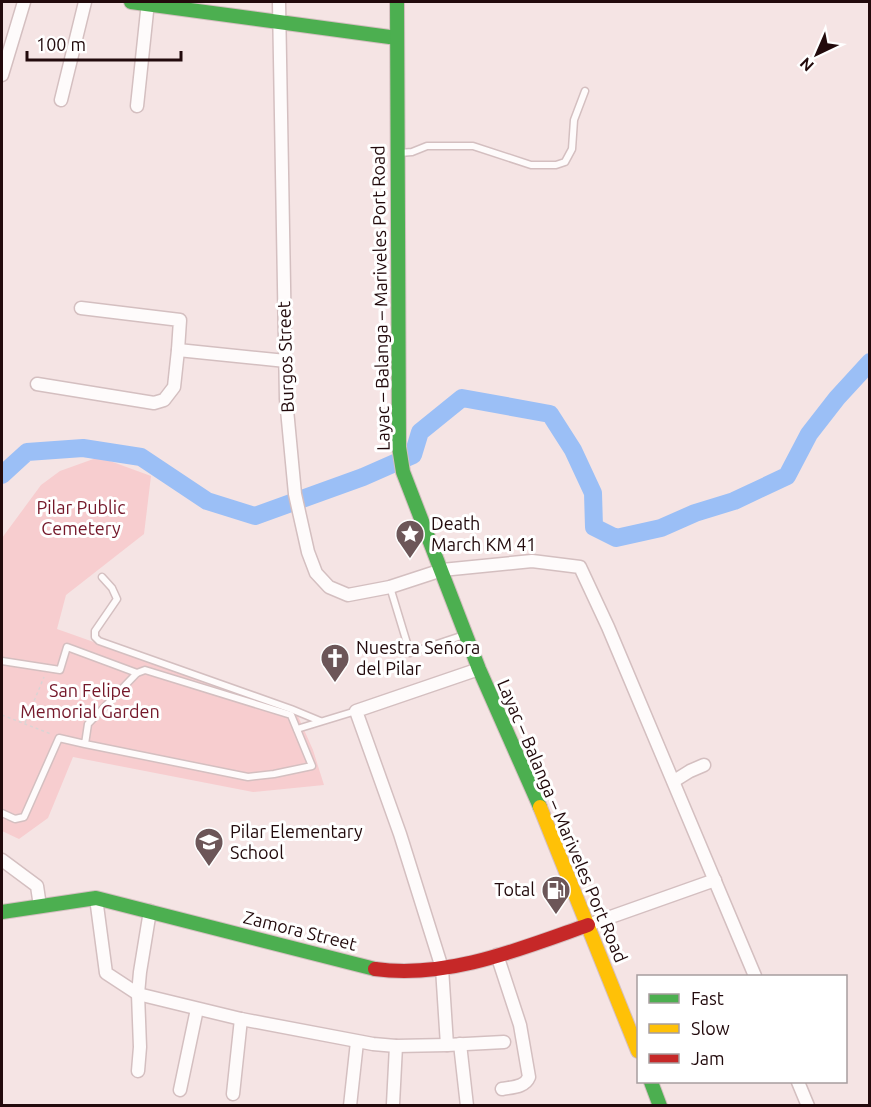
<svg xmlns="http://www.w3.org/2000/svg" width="871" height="1107" viewBox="0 0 871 1107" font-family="Ubuntu,sans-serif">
<rect width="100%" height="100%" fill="#f5e4e4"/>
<!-- green -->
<path fill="#f7cdcf" d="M99 457 151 476 144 534 66 595 57 629 297 714 313 750 324 785 253 792 73 757 48 818 19 839 2 831V538L41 485 60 471Z"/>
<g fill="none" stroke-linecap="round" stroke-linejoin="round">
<!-- river -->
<path stroke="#9bbff6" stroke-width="18" d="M2 475 27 452 83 448 141 457 207 501 255 516 363 477 413 455 420 432 462 398 550 414 573 450 593 493 594 527 616 538 661 528 695 513 734 501 787 476 809 434 837 398 870 362"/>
<!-- lane casing -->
<g stroke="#d4bfc0" stroke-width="9">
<g id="lane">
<path d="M399 153 412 152 427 146H473L531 165H556L565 162 572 149 574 120 585 91"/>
<path d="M102 577 112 588 117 599 95 631V637L99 641 291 709 320 721"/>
<path d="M390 587 410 653 464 635"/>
<path d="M2 661 60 670 67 647 137 673"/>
<path d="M297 729 356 711"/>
<path d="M2 813 15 819 24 817 59 738 85 744 248 777 274 774 312 766 291 715 145 670 137 673 88 724 85 744"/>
</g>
</g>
<!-- street casing -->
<g stroke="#d4bfc0" stroke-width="15">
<g id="street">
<path d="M279 2 286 399 295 494 308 552 316 573 329 587 348 595 390 587 442 570 532 561 580 567 608 627 755 976"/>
<path d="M2 75 24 2"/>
<path d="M61 100 85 2"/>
<path d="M137 106 148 2"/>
<path d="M178 350 286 361"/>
<path d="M37 384 154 403 164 400 174 387 178 350 180 320 81 308"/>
<path d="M479 669 356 711 400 834 442 968 447 1045 504 1042"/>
<path d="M674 781 690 771 704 765"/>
<path d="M2 860 37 886 40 906"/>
<path d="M96 898 106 973 138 994 241 1019 373 1044 396 1046 447 1045"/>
<path d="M588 925 715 880"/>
<path d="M497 955 520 1025 529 1077C525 1087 513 1087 502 1089"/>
<path d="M460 1044 467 1106"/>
<path d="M138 1071 140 1047 138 994 140 972 150 911"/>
<path d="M798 1082 808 1106"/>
<path d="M180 1090 197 1009"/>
<path d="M233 1094 241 1019"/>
<path d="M393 1104 396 1046"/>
<path d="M350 1106 357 1042"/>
</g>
</g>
<!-- fast casing -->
<g stroke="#d4bfc0" stroke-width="16">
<g id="fast">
<path d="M131 2 397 38"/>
<path d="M397 2 399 447 403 472 479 669 540 807"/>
<path d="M2 912 96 898 375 969"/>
<path d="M651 1082 660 1106"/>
</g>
</g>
<!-- slow casing -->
<g stroke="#d4bfc0" stroke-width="16">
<path id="slow" d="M540 807 638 1051"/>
</g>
<!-- jam casing -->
<g stroke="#d4bfc0" stroke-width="16">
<path id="jam" d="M375 969C448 979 520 949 588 925"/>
</g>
<!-- path -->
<g stroke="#dad4d4" stroke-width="1.5" stroke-dasharray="3 3" stroke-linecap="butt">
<path d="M2 715 51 734"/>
<path d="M25 723 44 677"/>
</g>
<!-- lane -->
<use href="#lane" stroke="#fefbfb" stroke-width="6"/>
<!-- street -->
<use href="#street" stroke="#fefbfb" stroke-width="12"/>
<!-- fast -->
<use href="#fast" stroke="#4caf50" stroke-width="14"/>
<!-- slow -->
<use href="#slow" stroke="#ffc107" stroke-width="14"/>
<!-- jam -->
<use href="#jam" stroke="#c62828" stroke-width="14"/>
</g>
<!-- icons -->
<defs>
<g id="sight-pin" transform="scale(1.5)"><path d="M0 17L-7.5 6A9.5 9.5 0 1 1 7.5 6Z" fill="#6c5658" stroke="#fff"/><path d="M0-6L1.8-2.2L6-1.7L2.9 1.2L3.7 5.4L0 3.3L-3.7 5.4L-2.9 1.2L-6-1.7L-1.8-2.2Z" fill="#fff"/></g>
<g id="church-pin" transform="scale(1.5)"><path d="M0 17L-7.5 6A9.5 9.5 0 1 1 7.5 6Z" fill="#6c5658" stroke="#fff"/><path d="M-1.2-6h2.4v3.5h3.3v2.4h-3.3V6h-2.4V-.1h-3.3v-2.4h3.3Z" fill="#fff"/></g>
<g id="school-pin" transform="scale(1.5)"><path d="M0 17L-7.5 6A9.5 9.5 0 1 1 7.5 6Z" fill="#6c5658" stroke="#fff"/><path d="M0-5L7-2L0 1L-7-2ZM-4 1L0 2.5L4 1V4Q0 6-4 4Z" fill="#fff"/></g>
<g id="fuel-pin" transform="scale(1.5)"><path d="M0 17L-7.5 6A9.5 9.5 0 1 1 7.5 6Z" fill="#6c5658" stroke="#fff"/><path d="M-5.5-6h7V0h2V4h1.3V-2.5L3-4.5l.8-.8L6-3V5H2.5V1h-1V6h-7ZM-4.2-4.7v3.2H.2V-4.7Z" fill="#fff"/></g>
</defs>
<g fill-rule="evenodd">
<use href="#sight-pin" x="410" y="534"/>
<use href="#church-pin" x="335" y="658"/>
<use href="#school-pin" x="209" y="842"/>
<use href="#fuel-pin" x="556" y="890"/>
</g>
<g text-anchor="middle" stroke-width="6" stroke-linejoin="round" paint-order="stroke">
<!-- street labels -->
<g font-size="18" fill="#220a0c" stroke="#fff">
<text transform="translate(381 298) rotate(-91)" y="6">Layac – Balanga – Mariveles Port Road</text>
<text transform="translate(286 357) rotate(-92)" y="6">Burgos Street</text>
<text transform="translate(562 821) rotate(67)" y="6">Layac – Balanga – Mariveles Port Road</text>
<text transform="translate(300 931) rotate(14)" y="6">Zamora Street</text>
</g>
<!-- park labels -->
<g font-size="18" fill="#741729" stroke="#fff">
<text x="81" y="514">Pilar Public<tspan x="81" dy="21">Cemetery</tspan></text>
<text x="90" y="697">San Felipe<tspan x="90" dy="21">Memorial Garden</tspan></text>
</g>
<!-- poi labels -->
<g font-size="18" fill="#220a0c" stroke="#fff" text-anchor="start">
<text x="431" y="530">Death<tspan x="431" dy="21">March KM 41</tspan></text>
<text x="356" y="654">Nuestra Señora<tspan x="356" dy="21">del Pilar</tspan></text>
<text x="230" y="838">Pilar Elementary<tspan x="230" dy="21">School</tspan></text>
<text x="535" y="896" text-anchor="end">Total</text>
</g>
</g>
<!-- border -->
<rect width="871" height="1107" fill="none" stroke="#220a0c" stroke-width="6"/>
<!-- legend -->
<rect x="637" y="975" width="210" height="108" fill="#ffffff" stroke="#a79d9e" stroke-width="1.5"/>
<rect x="649" y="994" width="30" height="9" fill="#4caf50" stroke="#a79d9e" stroke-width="1.5"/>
<text x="691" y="1005" font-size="18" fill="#220a0c">Fast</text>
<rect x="649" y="1024" width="30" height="9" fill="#ffc107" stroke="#a79d9e" stroke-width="1.5"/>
<text x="691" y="1035" font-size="18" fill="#220a0c">Slow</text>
<rect x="649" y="1054" width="30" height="9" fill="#c62828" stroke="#a79d9e" stroke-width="1.5"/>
<text x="691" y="1065" font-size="18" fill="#220a0c">Jam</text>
<!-- north arrow -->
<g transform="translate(817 54) rotate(224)" stroke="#ffffff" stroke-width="4.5" paint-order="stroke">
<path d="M0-4.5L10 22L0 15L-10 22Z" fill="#220a0c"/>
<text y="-9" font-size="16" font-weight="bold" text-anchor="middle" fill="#220a0c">N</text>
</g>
<!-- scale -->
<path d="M27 51v9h154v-9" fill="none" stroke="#220a0c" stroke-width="3"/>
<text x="36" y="51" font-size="18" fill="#220a0c" stroke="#ffffff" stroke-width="4.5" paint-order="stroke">100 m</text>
</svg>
